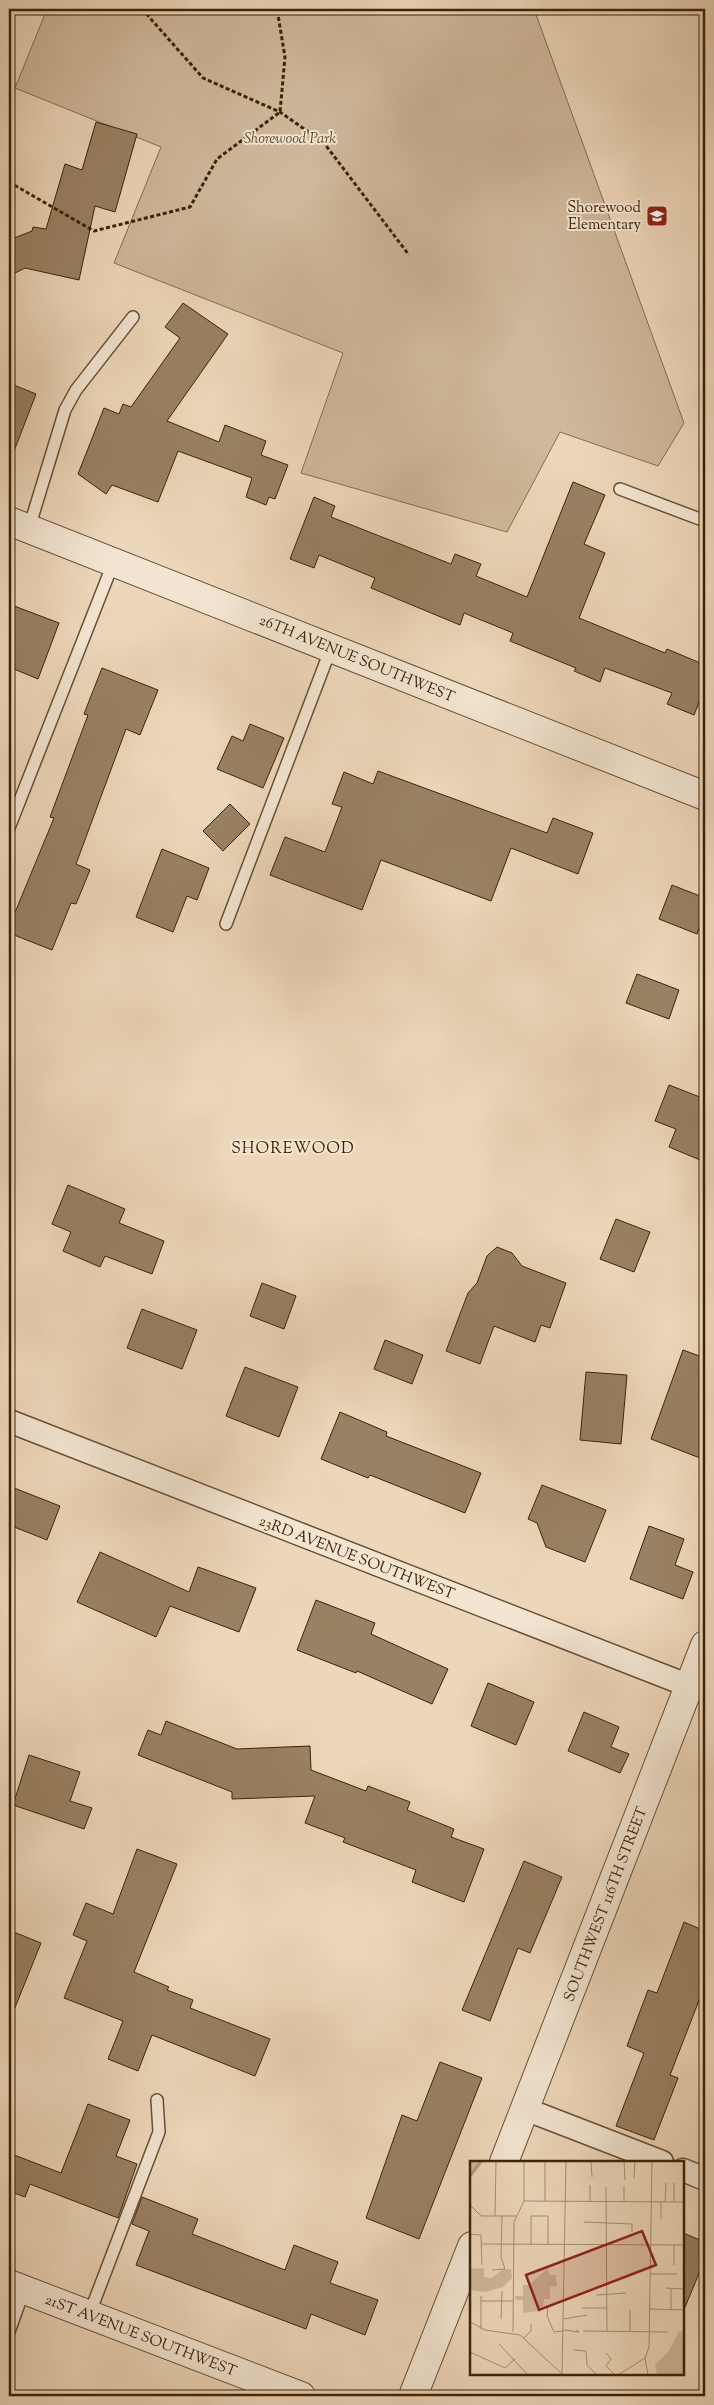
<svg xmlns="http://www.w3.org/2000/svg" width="714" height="2405" viewBox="0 0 714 2405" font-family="'Sorts Mill Goudy',serif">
<rect width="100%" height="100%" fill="#edd7ba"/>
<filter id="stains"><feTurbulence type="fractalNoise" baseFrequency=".004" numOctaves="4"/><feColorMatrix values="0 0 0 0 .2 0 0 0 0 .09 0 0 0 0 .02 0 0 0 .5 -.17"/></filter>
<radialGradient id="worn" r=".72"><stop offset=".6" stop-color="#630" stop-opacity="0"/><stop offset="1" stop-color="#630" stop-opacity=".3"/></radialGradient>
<!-- green -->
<path fill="#cfb89b" stroke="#866e50" d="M32 9H534L684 423 658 466 560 432 507 532 301 473 343 353 114 263 161 147 15 88 45 14Z"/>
<!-- building -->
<g fill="#998163" stroke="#3d2305">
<path d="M96 122 137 134 115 212 95 206 79 280 25 268 9 276V240L32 231 33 227 46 229 65 164 82 170Z"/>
<path d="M183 303 228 334 167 421 219 442 225 425 266 441 261 455 288 465 275 499 269 497 266 505 246 497 252 478 178 451 158 502 112 485 106 494 78 474 104 408 119 414 123 404 131 407 180 338 165 327Z"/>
<path d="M9 383 36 394 11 459H9Z"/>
<path d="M573 482 605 495 584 544 605 553 579 618 665 653 667 649 705 665V687L694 715 667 704 672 693 605 668 600 682 574 671 576 668 510 641 513 633 464 613 460 625 371 588 375 578 319 555 314 568 290 559 314 497 335 506 331 517 451 564 455 554 481 564 476 576 527 597Z"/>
<path d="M9 604 59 623 38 679 9 667Z"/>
<path d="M102 668 158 690 140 735 126 729 76 864 90 870 76 904 71 903 52 950 9 933V927L54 818 50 817 88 715 84 714Z"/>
<path d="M250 724 284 738 263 788 217 769 232 736 243 741Z"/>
<path d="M378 771 547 833 553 818 593 833 578 874 511 848 491 901 381 860 362 910 270 875 285 837 325 852 342 807 332 804 344 772 373 784Z"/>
<path d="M230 804 250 824 223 851 203 831Z"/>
<path d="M162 849 209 868 197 900 187 896 173 932 136 917Z"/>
<path d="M672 885 705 898V913L697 934 659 919Z"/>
<path d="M637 974 679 990 669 1019 626 1003Z"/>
<path d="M669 1085 705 1099V1162L669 1147 676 1129 655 1121Z"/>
<path d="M68 1185 125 1209 119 1223 164 1241 152 1274 105 1256 100 1267 63 1251 71 1232 52 1224Z"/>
<path d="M616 1219 650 1232 634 1272 600 1259Z"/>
<path d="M497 1247 512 1253 522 1266 566 1283 550 1328 541 1325 535 1342 494 1326 480 1364 446 1351 468 1293 477 1283 487 1256Z"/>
<path d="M262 1283 296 1296 284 1329 250 1316Z"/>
<path d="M142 1309 197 1330 182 1369 127 1348Z"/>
<path d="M385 1340 423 1355 412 1384 374 1369Z"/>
<path d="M683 1350 705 1358V1460L651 1439Z"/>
<path d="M245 1367 298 1387 279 1437 226 1416Z"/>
<path d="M586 1372 627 1375 621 1444 580 1440Z"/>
<path d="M340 1412 387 1432 386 1436 481 1473 465 1513 370 1475 368 1478 321 1459Z"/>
<path d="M542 1485 606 1510 585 1562 546 1547 537 1523 528 1519Z"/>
<path d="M9 1486 60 1506 47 1540 9 1525Z"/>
<path d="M649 1526 684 1539 675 1565 693 1572 683 1599 630 1579Z"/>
<path d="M100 1552 189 1592 198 1567 256 1588 239 1632 170 1606 156 1637 77 1602Z"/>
<path d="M316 1600 375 1623 371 1634 448 1669 432 1704 357 1671 356 1673 297 1650Z"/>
<path d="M488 1683 534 1702 516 1745 471 1726Z"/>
<path d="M584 1712 619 1727 611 1747 629 1754 620 1773 568 1751Z"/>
<path d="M166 1721 237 1749 310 1746 311 1770 366 1791 368 1786 410 1802 407 1810 454 1829 451 1837 484 1849 464 1902 412 1882 416 1870 343 1842 345 1838 305 1823 315 1796 232 1799V1792L138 1755 148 1730 161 1735Z"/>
<path d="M29 1755 80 1772 70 1801 92 1808 84 1829 13 1805Z"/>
<path d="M137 1849 177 1864 134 1972 169 1987 167 1990 193 2000 190 2008 270 2039 255 2076 152 2035 138 2071 108 2059 123 2021 64 1998 87 1941 73 1935 86 1903 113 1914Z"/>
<path d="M524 1861 562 1877 530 1953 518 1948 490 2021 462 2010Z"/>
<path d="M684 1922 705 1931V1985L670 2075 678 2078 654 2140 616 2126 644 2053 627 2046 648 1990 657 1993Z"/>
<path d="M9 1930 41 1943 10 2020H9Z"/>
<path d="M440 2062 482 2078 419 2239 366 2218 402 2115 417 2121Z"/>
<path d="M88 2104 130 2120 116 2156 137 2164 118 2218 30 2184 25 2197 9 2191V2153L61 2173Z"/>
<path d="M142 2197 198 2219 192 2234 285 2270 294 2245 338 2262 330 2283 378 2300 365 2335 311 2314 306 2329 136 2265 149 2231 132 2224Z"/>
<path d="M683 2233 705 2242V2259L683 2312Z"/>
</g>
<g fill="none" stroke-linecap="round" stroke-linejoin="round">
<!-- service casing -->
<g stroke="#695032" stroke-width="14">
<g id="service">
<path d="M620 489 705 521"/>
<path d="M29 528 65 410 76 390 133 317"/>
<path d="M9 828 114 561"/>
<path d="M226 924 331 648"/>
<path d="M89 2315 159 2132 157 2100"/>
<path d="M9 2332 24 2290"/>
</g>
</g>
<!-- minor casing -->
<g stroke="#695032" stroke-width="25">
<g id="minor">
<path d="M9 1421 705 1692"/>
<path d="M525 2109 662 2162"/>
<path d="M683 2170 705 2179"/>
</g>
</g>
<!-- tertiary casing -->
<g stroke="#695032" stroke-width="30">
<g id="tertiary">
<path d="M9 521 705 796"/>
<path d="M504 2162 705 1645"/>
<path d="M9 2284 301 2396"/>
<path d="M413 2396 472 2246"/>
</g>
</g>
<!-- path -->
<g stroke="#3d2305" stroke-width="3" stroke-dasharray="4 2.5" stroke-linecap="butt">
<path d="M142 9 203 78 280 112 324 143 409 255"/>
<path d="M9 182 94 231 190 207 217 159 280 112 285 57 277 9"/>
</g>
<!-- service -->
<use href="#service" stroke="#f3e5d2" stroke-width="11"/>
<!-- minor -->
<use href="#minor" stroke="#f3e5d2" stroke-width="22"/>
<!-- tertiary -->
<use href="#tertiary" stroke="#f3e5d2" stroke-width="28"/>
</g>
<!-- icons -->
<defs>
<g id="school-square" transform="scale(1.125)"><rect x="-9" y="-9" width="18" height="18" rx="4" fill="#8f2418" stroke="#f3e5d2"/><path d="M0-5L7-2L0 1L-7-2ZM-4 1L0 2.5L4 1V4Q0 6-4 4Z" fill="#fff"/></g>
</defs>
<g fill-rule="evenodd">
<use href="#school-square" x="657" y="216"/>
</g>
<g text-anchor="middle" stroke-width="4" stroke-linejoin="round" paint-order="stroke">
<!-- park labels -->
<g font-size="15" font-style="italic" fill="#62482a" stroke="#f3e5d2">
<text x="290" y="143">Shorewood Park</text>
</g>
<!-- poi labels -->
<g font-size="15" fill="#3d2305" stroke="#f3e5d2" text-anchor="end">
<text x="641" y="212">Shorewood<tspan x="641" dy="17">Elementary</tspan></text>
</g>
<!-- street labels -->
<g font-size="15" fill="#3d2305" stroke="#f3e5d2">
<text transform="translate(357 658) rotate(22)" y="5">26TH AVENUE SOUTHWEST</text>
<text transform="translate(357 1557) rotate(21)" y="5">23RD AVENUE SOUTHWEST</text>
<text transform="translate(605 1904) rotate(-69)" y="5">SOUTHWEST 116TH STREET</text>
<text transform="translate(141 2335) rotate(21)" y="5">21ST AVENUE SOUTHWEST</text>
</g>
<!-- neighbourhood labels -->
<g font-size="16" letter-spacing="1" fill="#3d2305" stroke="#f3e5d2">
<text x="293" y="1153">SHOREWOOD</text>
</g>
</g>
<!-- overview -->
<g transform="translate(470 2161)">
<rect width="214" height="214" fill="#edd7ba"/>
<path d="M0 0H14L0 18ZM14 107V116L22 117 32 109 41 108 42 117 33 126 15 131 0 129V108ZM77 108 80 114H86L87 125 80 126V138H74L73 146H69V150L53 152V139H46L45 135H53V124H59ZM209 170 214 171V214H187L185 203 199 190Z" fill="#cfb89b"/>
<path fill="none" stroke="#b19a7c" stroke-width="2.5" d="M0 15 11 0"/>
<path fill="none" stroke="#a78f72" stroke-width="1" d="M121 0 122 16M154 0 155 19M164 17 165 0M136 26 137 170M54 40 214 41M75 40V0M120 41V24M154 41V25M195 41 196 22M204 41V22M0 44 11 55H46M25 55 26 0M191 58V41M114 61 162 63V71M0 73 11 74 12 104M12 83 214 84M61 84V55H78V83M204 84V104M22 109 35 108 31 96 32 54M180 113H207M196 127 214 128M201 128V149M126 134 156 132M11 140H43M78 145 77 155 84 171 94 170M112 147H137M179 148 214 149M31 158 32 130M94 158 117 154M0 161 15 169 50 174 92 213M11 168V135M94 169 109 171 106 169M113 170 198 171M160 170V149M43 171 44 61 54 40V0M54 177 61 170V163M29 183 58 214M104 189 116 190 117 204 127 214M0 191 35 207 45 198M136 192 141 198 136 205 145 214M92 214 96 0M148 214 175 197M178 214 175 197 179 186 182 0"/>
<path fill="#8f2418" fill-opacity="0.15" stroke="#8f2418" stroke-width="2.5" d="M172 70 186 104 69 149 56 114Z"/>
<rect width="214" height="214" fill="none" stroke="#3d2305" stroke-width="2.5"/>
</g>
<!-- margin -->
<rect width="714" height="2405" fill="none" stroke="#edd7ba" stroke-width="30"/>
<rect x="10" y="10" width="694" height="2385" fill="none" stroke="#3d2305" stroke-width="2.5"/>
<rect x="15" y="15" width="684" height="2375" fill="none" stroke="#3d2305"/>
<rect width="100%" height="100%" filter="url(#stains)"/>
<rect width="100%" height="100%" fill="url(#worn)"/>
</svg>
